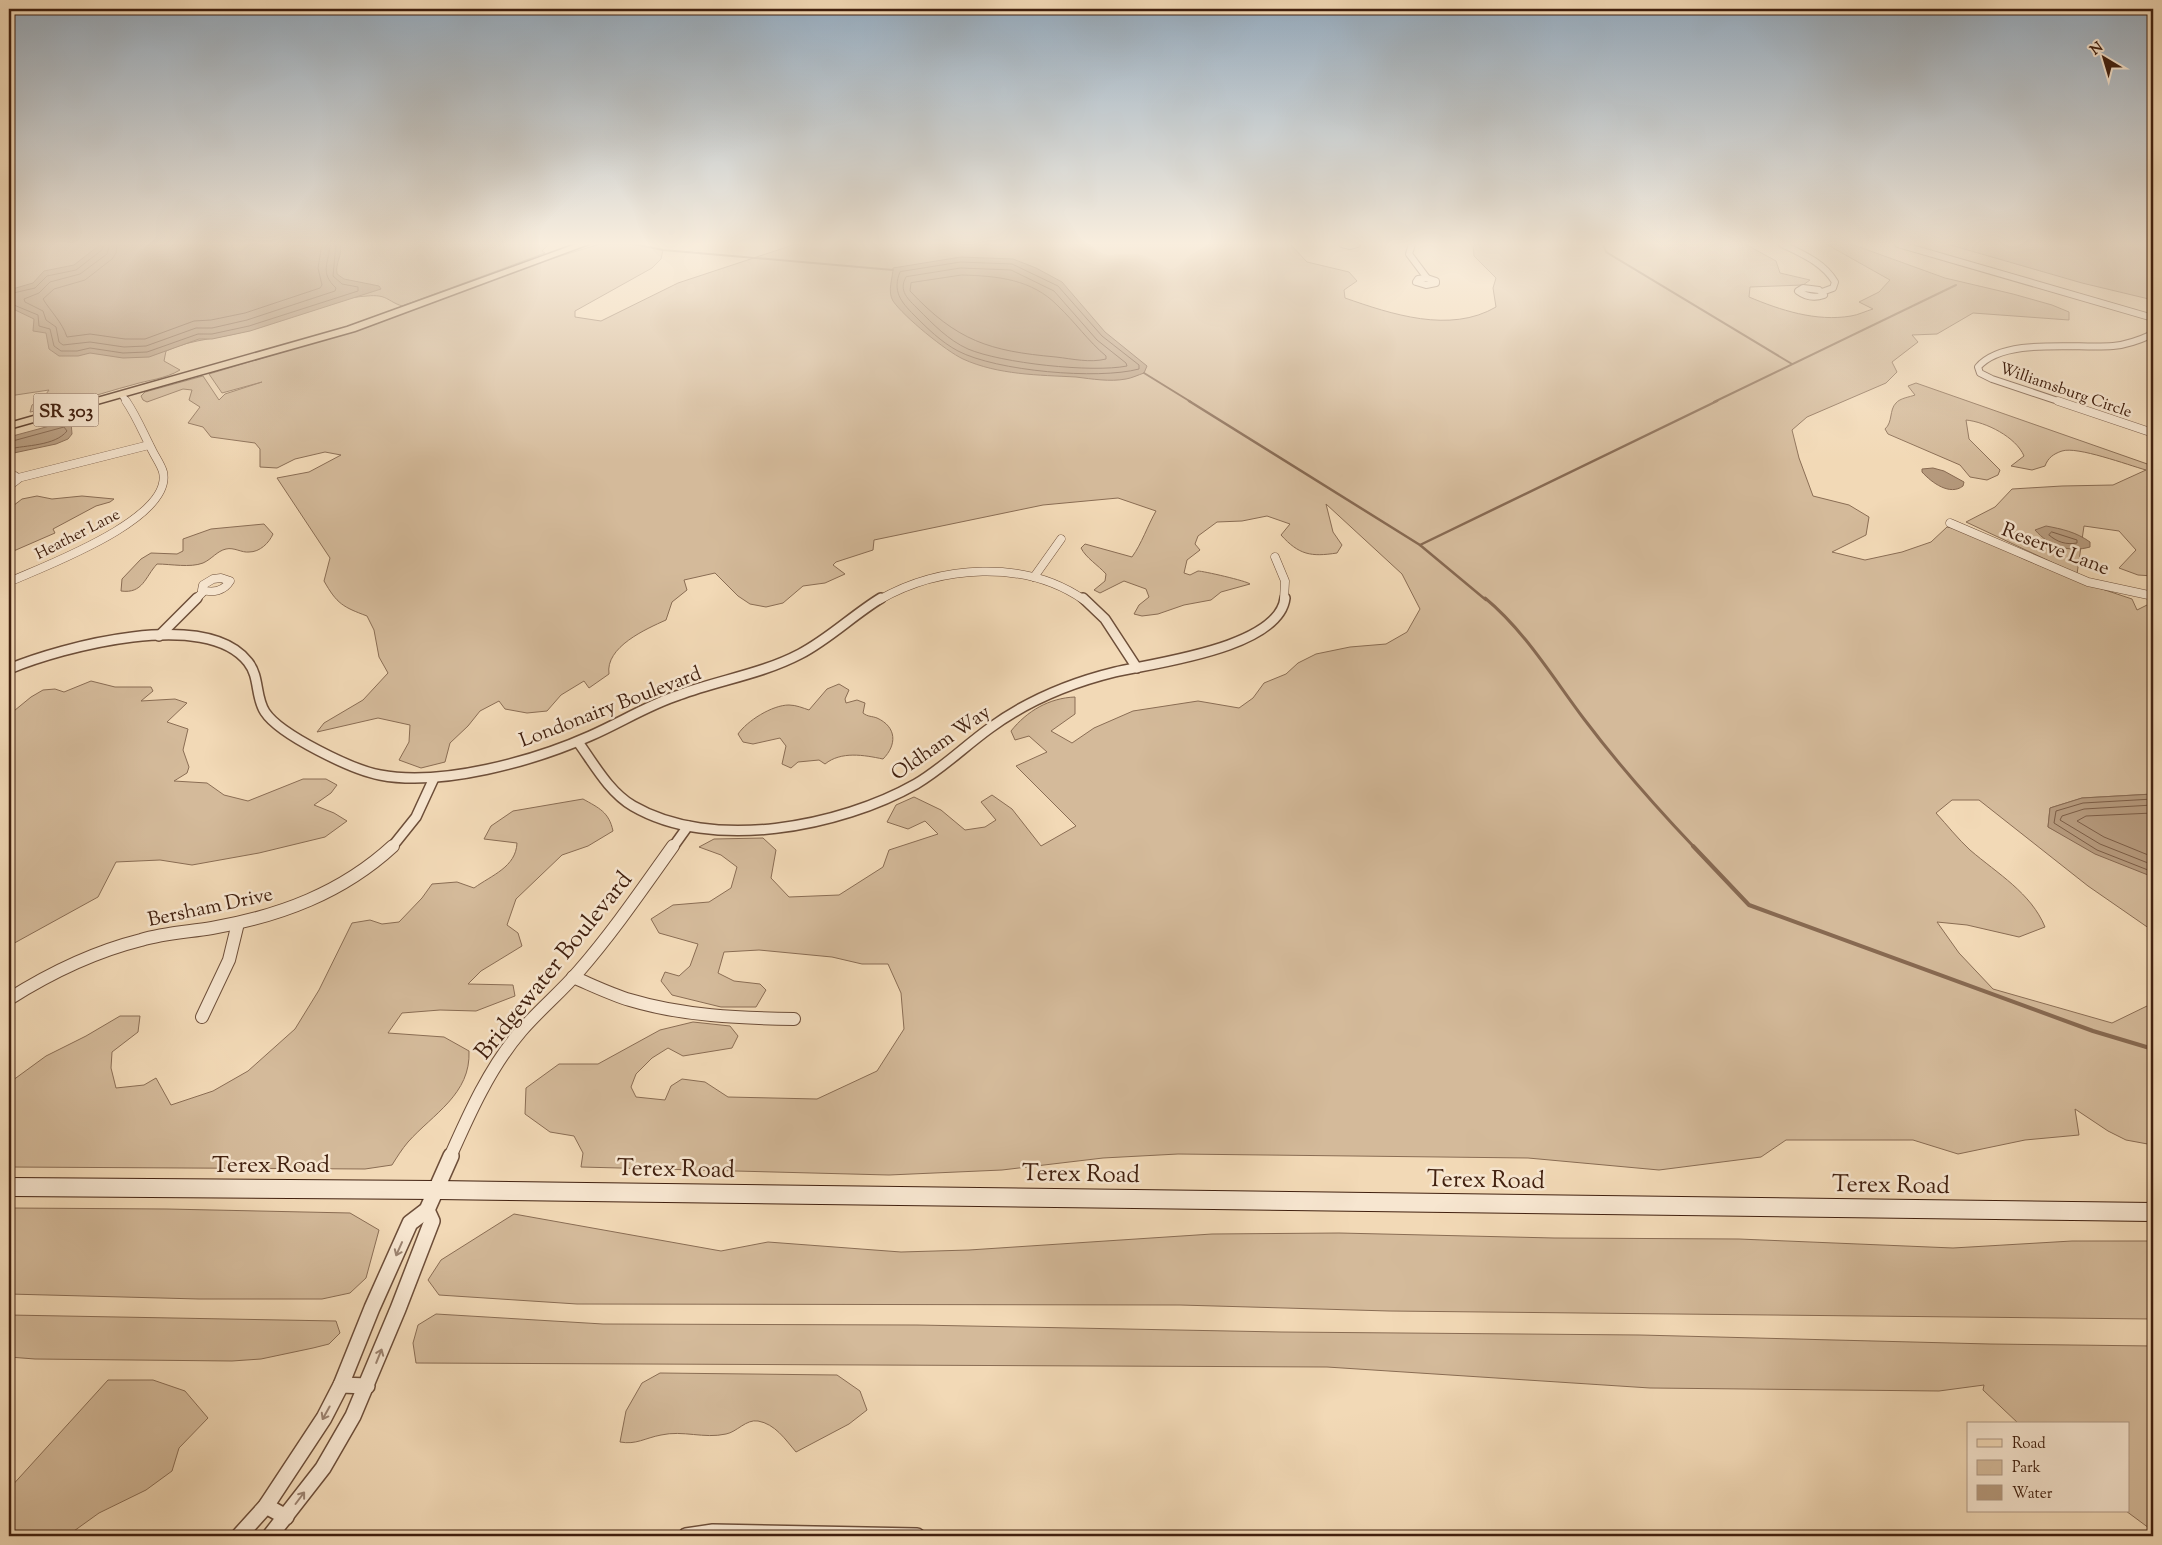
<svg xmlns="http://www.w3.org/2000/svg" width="2162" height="1545" viewBox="0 0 2162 1545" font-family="'Sorts Mill Goudy',serif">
<rect width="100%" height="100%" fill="#f2d9b6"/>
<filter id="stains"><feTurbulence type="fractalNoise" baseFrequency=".004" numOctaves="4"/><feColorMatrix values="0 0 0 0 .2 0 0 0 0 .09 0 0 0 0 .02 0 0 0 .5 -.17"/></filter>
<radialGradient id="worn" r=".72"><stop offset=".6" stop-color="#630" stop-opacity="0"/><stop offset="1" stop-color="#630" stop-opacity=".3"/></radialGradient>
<!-- green -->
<g fill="#d4ba9a" stroke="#8a6d54">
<path d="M9 244H549L542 251 545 253 402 306C387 301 387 294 367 296 331 298 286 320 250 330 222 339 193 338 166 351L164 361 180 370C165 379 148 380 132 385 98 394 65 406 30 412L32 405 43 398 49 390 9 396Z"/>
<path d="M600 244H634L663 250 661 259 652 268 575 311V317L601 321 678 283 796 244H1290L1307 262 1349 272 1357 281 1344 290 1345 298C1391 314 1450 334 1496 307L1493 288 1496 278 1474 256 1473 244H1745L1776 261 1780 273 1810 280 1803 285 1750 287 1749 297C1780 310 1816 322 1851 316 1858 315 1866 311 1873 309L1859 302 1879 292 1890 280 1826 244H1851L1945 278 2013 294 2052 305 2069 312V320L1973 313 1937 334 1912 335 1918 342 1892 362 1897 372 1886 383 1807 417 1792 430 1799 458 1813 496 1849 505 1869 517 1866 535 1832 552 1865 560 1902 552 1931 542 1947 527 1964 530 2026 560 2078 581 2132 599 2137 610 2153 602V794L2082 798 2050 808 2048 827 2153 877V931L2088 886 1979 800H1952L1936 813C1947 825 1958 839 1970 850 1998 874 2031 893 2045 927L2019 937 1967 925 1937 922 1959 953 1993 989 2112 1023 2147 1006H2153V1145L2126 1140 2108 1131 2075 1109 2079 1135 2025 1140 1958 1154 1913 1140H1786L1761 1157 1659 1170 1528 1158 1178 1154 1103 1158 1002 1170 889 1175 581 1167 583 1153 574 1136 550 1132 525 1114 526 1088 559 1064H598L660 1030 693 1022 730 1026 738 1036 732 1048 683 1056 668 1048 652 1058 636 1074 631 1087 636 1097 665 1100 671 1086 682 1079 705 1082 728 1097 817 1099 877 1071 904 1029 901 993 888 964H862L832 957 759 950 724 952 718 973 734 981 760 984 766 990 756 1007H721L672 995 661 981 665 972 679 976 690 966 698 944 659 933 651 919 673 905 709 902 731 888 737 867 721 855 699 847 714 839 763 838 776 850 771 878 789 897 839 895 883 867 889 850 938 834 925 821 908 829 887 822 896 805 914 797 941 810 965 830 985 827 996 820 981 802 992 795 1012 809 1041 846 1076 826 1016 766 1047 752 1029 736 1015 740 1011 731C1027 711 1049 698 1075 697V714L1051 731 1072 743 1094 728 1133 711 1198 701 1239 708 1253 698 1264 683 1286 674 1298 663 1316 654 1350 647 1386 644 1407 632 1420 609 1402 574 1326 504 1333 532 1342 545 1337 553C1311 557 1299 555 1281 535L1290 524 1267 516 1242 521 1217 522 1198 536 1195 544 1200 550 1187 560 1184 573 1190 575C1193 574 1195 572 1198 571 1203 571 1247 581 1250 584L1221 592 1211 600 1184 605 1158 614 1142 616 1134 614 1139 605 1149 597 1146 589 1124 581 1100 593 1094 590 1105 581 1106 574C1098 565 1086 558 1081 548L1085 544 1132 557C1142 543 1147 527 1156 511L1118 498 1043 505 874 540 873 550 836 562 833 565 845 574 825 583 803 586 783 603 766 607 750 604 738 596 715 573 684 580 687 590 672 602 666 620C646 629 605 647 609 674L589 688 584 681 561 695 547 711 527 713 505 709 499 701 480 711 468 726 450 743 445 762 421 768 399 760 409 742 410 725 378 718 317 732 324 723 363 700 388 673 379 657 374 630 367 616C343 607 337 604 324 581L330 558 277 478 309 472 341 455 325 452 295 459 277 468 260 467V449L255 443 211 437 203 427 188 423 200 407 189 400 192 390 183 389 147 402 143 400 141 396 145 392 203 376 219 400 225 394 262 382 222 393 209 374 356 330 531 265Z"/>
<path d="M1947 244H2153V300L2082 283Z"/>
<path d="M1916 383 2153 466V576L2138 575 2119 568 2136 550 2119 531 2084 526 2077 574 1966 522 1995 507 2012 489 2062 486 2113 485 2146 470C2128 465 2077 446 2062 451 2053 454 2048 458 2045 466L2032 470 2011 466 2024 456C2016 437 1986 422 1966 420L1969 439 2000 470 1998 475 1987 480 1970 477 1960 465 1888 434 1885 429C1893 422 1889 410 1896 403 1900 398 1910 397 1915 395L1908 386Z"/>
<path d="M37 496 52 499 82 496 114 499 110 502 96 506 53 529 55 533 9 553V509L22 499Z"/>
<path d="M264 524 273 534C269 543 260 552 249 552 242 553 234 547 226 549 217 551 212 559 203 563 190 568 171 564 157 564 145 577 143 594 121 591L122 579 141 559 151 553 177 554 183 551V539L211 529Z"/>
<path d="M91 681 115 687H151L153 691 141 701 175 699 187 703 167 722 188 729 183 750 189 767 187 773 174 781 207 783 224 795 248 801 303 779H326L337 785 331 793 314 805 334 813 347 821 325 837 259 853 192 865 160 860 116 862 98 897 9 946V715L31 697 43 690 55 689 64 692Z"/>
<path d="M839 684 849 690 845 699 846 703 857 700 865 703 863 713C868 717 872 716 877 718 897 727 897 745 883 759 864 755 841 751 825 764L819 760 798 762 791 768 782 764 786 746 780 738 753 744 743 742 738 734C747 721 772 705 789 705 796 705 803 708 809 710L827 689Z"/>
<path d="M583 799C599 808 609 812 613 831L588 846 562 855 516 899 507 925 518 933 522 946 481 971 468 984 513 985 515 996 476 1011 440 1010 402 1013 388 1033 444 1037 469 1051C471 1094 433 1114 408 1142 402 1149 397 1157 392 1165L365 1169 9 1167V1083L46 1056 86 1036 120 1016H140L138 1032 112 1052 111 1068 116 1088 144 1085 156 1078 171 1105 213 1091 248 1071 295 1029 319 990 352 923 370 920 382 924 399 922 422 898 432 884 457 882 474 888C492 875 516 867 517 843L484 839 491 826 513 811Z"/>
<path d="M9 1208 167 1209 350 1213 379 1230 366 1278 350 1293 322 1299H199L9 1294Z"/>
<path d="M514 1214 721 1251 768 1242 901 1252 969 1250 1212 1234 1339 1233 1554 1238 1739 1239 1953 1248 2072 1241H2153V1319L1389 1311 1180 1305 577 1304 439 1295 428 1280 441 1260Z"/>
<path d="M436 1314 603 1324 917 1325 1281 1332 1640 1335 1990 1344 2153 1346V1531L2126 1511H2128V1424H2019L1983 1390 1984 1385 1939 1391 1650 1388 1327 1367 416 1363 413 1343 418 1325Z"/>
<path d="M9 1315 336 1321 340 1333 329 1344 313 1348 261 1359 232 1361 35 1359 9 1357Z"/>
<path d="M660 1373 837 1375 860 1391 867 1410 849 1424 796 1452C785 1439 775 1424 758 1421 746 1419 737 1432 726 1434 704 1439 683 1430 661 1435 645 1438 636 1445 620 1442L626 1411 642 1383Z"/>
<path d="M108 1380H153L185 1391 208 1418 179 1448 172 1471 146 1490 99 1513 67 1536H9V1489Z"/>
</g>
<!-- water -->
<g fill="#b69a7d" stroke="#876951">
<path d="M101 244H340C343 256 335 262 337 274L344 279 379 286 381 289 250 331 212 339H199L149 357 123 358 90 353 78 356H59L49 349 46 333 33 331 34 319 9 307V290L33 283 44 271 74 265Z"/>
<path d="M961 257 1013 259 1036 268 1062 282 1105 332 1147 366 1144 373C1138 375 1132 378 1126 379 1110 382 1092 379 1076 377 1039 375 998 375 963 359 946 351 904 317 893 301 887 291 893 278 893 268Z"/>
<path d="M68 421 71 422 72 434 68 439 56 444 9 454V437Z"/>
<path d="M1933 468 1944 471 1964 482 1963 486C1950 496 1932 483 1922 472V469Z"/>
<path d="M2046 526C2062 529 2076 532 2090 542V547C2069 553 2049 546 2035 530Z"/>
<path d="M2153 794V877L2095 854 2048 827 2050 808 2082 798Z"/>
</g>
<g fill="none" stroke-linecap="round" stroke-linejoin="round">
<!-- shore -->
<g stroke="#7c5d46" stroke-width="1">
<path d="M110 244 107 254 80 274 50 282 39 293 24 299 25 302 43 311 46 320 56 327 59 342 63 345 90 342 124 347 146 346 196 328H212L247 320 335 291 336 288C319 272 329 264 330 244"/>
<path d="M117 244 116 253 112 259 85 280 54 289 43 299C51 312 62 322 67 337L90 334 125 339H145L194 321 211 320 245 313 320 288 322 285 318 268 322 244"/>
<path d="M961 262 1012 264 1058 286 1102 336 1139 365V369C1098 380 996 371 958 351 941 342 927 328 914 315 901 302 892 291 900 272Z"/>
<path d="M961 268 1011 270 1054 291 1097 340 1126 363 1127 366C1092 373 1001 363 968 349 948 340 933 324 918 309 908 299 898 291 906 277Z"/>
<path d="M962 275C997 276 1032 279 1058 306 1075 322 1088 341 1106 356V359C1090 363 1073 359 1056 357 989 351 957 341 910 291L911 283Z"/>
<path d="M9 294 35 288 47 276 76 270 102 250 104 244"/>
<path d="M9 303 38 315 39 326 50 329 54 346 61 351H77L90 348 123 353 147 352 198 334H212L249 326 358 291V287L342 284 333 276 336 244"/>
<path d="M9 442 64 427 67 431C55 446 26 445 9 449"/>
<path d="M2052 532 2077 540V543C2066 545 2057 542 2049 535Z"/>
<path d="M2153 799 2083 803 2056 811 2054 823 2097 850 2153 872"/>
<path d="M2153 805 2084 809 2062 816 2060 820 2100 844 2153 865"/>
<path d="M2153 813 2086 816 2077 821 2104 837 2153 857"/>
</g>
<!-- stream-far3 -->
<g stroke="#876951" stroke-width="2">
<path d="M634 244 663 250 893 270"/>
<path d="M1603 244 1606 252 1792 364"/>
<path d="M1144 373 1191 402"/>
<path d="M1714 402 1956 285"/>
</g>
<!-- stream-far2 -->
<g stroke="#876951" stroke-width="2.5">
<path d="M1189 401 1420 545 1486 600"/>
<path d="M1420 545 1717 401"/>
</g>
<!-- stream-far1 -->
<path stroke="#876951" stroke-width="3" d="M1485 598C1525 631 1553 678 1584 719 1618 764 1655 806 1694 847"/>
<!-- stream -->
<path stroke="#876951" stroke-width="4" d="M1693 846 1749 905 2093 1031 2153 1049"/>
<!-- minor-far4 casing -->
<g stroke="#6d4e39" stroke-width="8">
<g id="minor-far4">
<path d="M1342 244 1350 246 1357 244"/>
<path d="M1412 244 1409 254 1427 278"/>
<path d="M1782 244C1802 254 1823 262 1835 282L1833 288 1822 292"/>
<path d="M1898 244 2153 318"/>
<path d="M1427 278 1436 281V283L1426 285 1416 282 1418 279Z"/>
<path d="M1803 288 1819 290 1824 295C1815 298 1806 297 1798 291Z"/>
<path d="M122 395 127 402"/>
<path d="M2061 402 1992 379 1980 373 1978 367C2004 337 2077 349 2113 346 2127 345 2140 340 2153 334"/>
</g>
</g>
<!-- minor-far3 casing -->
<g stroke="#6d4e39" stroke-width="9">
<g id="minor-far3">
<path d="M2058 401 2153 433"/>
<path d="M9 476H15L18 479 9 486"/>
<path d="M18 478 149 445"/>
<path d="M1950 523 2088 582 2153 596"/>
<path d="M1275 557 1285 581 1284 600"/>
<path d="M1034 577 1061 539"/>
<path d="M221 578 230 581C224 591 213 593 202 590L203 585 213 579Z"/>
<path d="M9 582C42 567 174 519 163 472 161 465 156 458 153 452 144 435 137 417 126 401"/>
<path d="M195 600 204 591"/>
<path d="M879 600C940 565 1025 559 1084 600"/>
</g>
</g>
<!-- minor-far2 casing -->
<g stroke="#6d4e39" stroke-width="12">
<g id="minor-far2">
<path d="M1083 598 1105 619 1137 668"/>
<path d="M159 636 197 598"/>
<path d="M9 669C62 647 206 608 248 662 260 677 255 697 265 712 280 735 353 770 380 775 441 787 534 761 590 736 620 723 648 705 679 695 719 680 762 674 800 654 829 639 853 615 881 598"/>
<path d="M578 742C594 764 609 792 633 806 712 852 840 827 916 784 943 768 965 746 990 728 1027 701 1070 683 1115 672 1154 663 1279 648 1285 598"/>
<path d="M392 847 416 817 434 778"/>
<path d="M673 847 688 826"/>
</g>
</g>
<!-- minor-far1 casing -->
<g stroke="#6d4e39" stroke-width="14">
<g id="minor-far1">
<path d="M573 977C592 985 610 994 630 1000 683 1016 739 1018 794 1019"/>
<path d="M9 999C50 973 93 952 141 940 164 933 188 932 212 928 280 916 342 893 393 846"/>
<path d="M202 1017 229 960 238 923"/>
<path d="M450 1157C469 1114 490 1067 521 1031 539 1010 561 992 579 971 613 932 643 888 673 846"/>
</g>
</g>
<!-- minor casing -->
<g stroke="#6d4e39" stroke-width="18">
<g id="minor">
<path d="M341 1385 367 1386"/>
<path d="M266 1506 286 1517"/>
<path d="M239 1536 266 1506 324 1418 341 1385 372 1308 410 1223 427 1210 451 1156"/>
<path d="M270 1536 323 1468 353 1416 398 1309 432 1221 427 1210"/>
<path d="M686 1536 713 1532 917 1536"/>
</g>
</g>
<!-- secondary casing -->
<g stroke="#41200f" stroke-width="2">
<path id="secondary" d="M9 1178 436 1181 2153 1203V1221L436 1199 9 1196Z"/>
</g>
<!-- primary casing -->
<g stroke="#41200f" stroke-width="3">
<path id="primary" d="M576 244H589L355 331 9 429V423L347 327Z"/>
</g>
<!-- minor-far4 -->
<use href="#minor-far4" stroke="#f7e6d0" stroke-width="6"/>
<!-- minor-far3 -->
<use href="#minor-far3" stroke="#f7e6d0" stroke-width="8"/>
<!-- minor-far2 -->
<use href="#minor-far2" stroke="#f7e6d0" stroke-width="9"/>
<!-- minor-far1 -->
<use href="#minor-far1" stroke="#f7e6d0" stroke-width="12"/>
<!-- minor -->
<use href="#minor" stroke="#f7e6d0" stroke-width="15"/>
<!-- secondary -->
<use href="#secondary" fill="#f7e6d0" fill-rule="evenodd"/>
<!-- primary -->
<use href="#primary" fill="#f2d9b6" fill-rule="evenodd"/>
</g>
<!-- one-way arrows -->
<defs><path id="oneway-shaft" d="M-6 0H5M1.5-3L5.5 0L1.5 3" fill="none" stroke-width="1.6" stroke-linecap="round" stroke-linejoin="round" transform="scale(1.25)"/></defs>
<g stroke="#9c8370">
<use href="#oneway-shaft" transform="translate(399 1249) rotate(114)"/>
<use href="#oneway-shaft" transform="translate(379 1356) rotate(-68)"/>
<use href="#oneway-shaft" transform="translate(326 1413) rotate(119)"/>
<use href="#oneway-shaft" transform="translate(300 1498) rotate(-53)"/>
</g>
<!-- sky -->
<linearGradient id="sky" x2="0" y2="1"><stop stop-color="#94aabd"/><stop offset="0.53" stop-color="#f9eede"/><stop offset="1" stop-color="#f9eede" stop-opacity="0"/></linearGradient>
<rect width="2162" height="460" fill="url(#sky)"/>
<g text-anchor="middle" stroke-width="5" stroke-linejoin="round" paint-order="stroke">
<!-- far-street labels -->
<g font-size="16" fill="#41200f" stroke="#f7e6d0">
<text transform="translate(2066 389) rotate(19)" y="6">Williamsburg Circle</text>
<text transform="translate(77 533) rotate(-27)" y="6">Heather Lane</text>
</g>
<!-- shield labels -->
<rect fill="#f7e6d0" stroke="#785b49" stroke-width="1" x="33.5" y="393.5" width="65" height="33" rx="4"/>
<g font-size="19" font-weight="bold" fill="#41200f">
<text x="66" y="417">SR 303</text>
</g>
<!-- street labels -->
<g font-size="20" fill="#41200f" stroke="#f7e6d0">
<text transform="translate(2056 548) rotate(21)" y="7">Reserve Lane</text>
<text transform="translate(610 706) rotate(-21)" y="7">Londonairy Boulevard</text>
<text transform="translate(940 742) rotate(-35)" y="7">Oldham Way</text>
<text transform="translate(210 906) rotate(-12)" y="7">Bersham Drive</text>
</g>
<!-- near-street labels -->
<g font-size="24" fill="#41200f" stroke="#f7e6d0">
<text transform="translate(553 965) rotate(-51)" y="8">Bridgewater Boulevard</text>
<text x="271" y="1172">Terex Road</text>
<text transform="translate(676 1168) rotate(1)" y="8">Terex Road</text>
<text transform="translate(1081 1173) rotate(1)" y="8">Terex Road</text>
<text transform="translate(1486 1179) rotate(1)" y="8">Terex Road</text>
<text transform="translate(1891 1184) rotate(1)" y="8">Terex Road</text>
</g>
</g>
<!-- margin -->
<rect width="2162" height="1545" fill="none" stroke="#f2d9b6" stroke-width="30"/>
<rect x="10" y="10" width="2142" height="1525" fill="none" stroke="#41200f" stroke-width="2.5"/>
<rect x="15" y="15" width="2132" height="1515" fill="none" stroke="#41200f"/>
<!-- legend -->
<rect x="1967" y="1422" width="162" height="90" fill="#f7e6d0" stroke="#ae9783"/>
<rect x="1977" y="1439" width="25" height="8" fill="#f2d9b6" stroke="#ae9783"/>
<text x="2012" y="1448" font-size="15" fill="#41200f">Road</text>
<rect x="1977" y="1460" width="25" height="15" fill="#d4ba9a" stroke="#ae9783"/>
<text x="2012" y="1472" font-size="15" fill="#41200f">Park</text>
<rect x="1977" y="1485" width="25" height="15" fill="#b69a7d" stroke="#ae9783"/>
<text x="2012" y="1498" font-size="15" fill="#41200f">Water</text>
<!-- north arrow -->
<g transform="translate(2104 58) rotate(322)" stroke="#f7e6d0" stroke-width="4" paint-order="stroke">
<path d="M0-4L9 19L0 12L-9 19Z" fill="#41200f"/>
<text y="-8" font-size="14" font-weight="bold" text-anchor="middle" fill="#41200f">N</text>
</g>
<rect width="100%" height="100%" filter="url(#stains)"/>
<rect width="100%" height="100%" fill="url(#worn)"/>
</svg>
